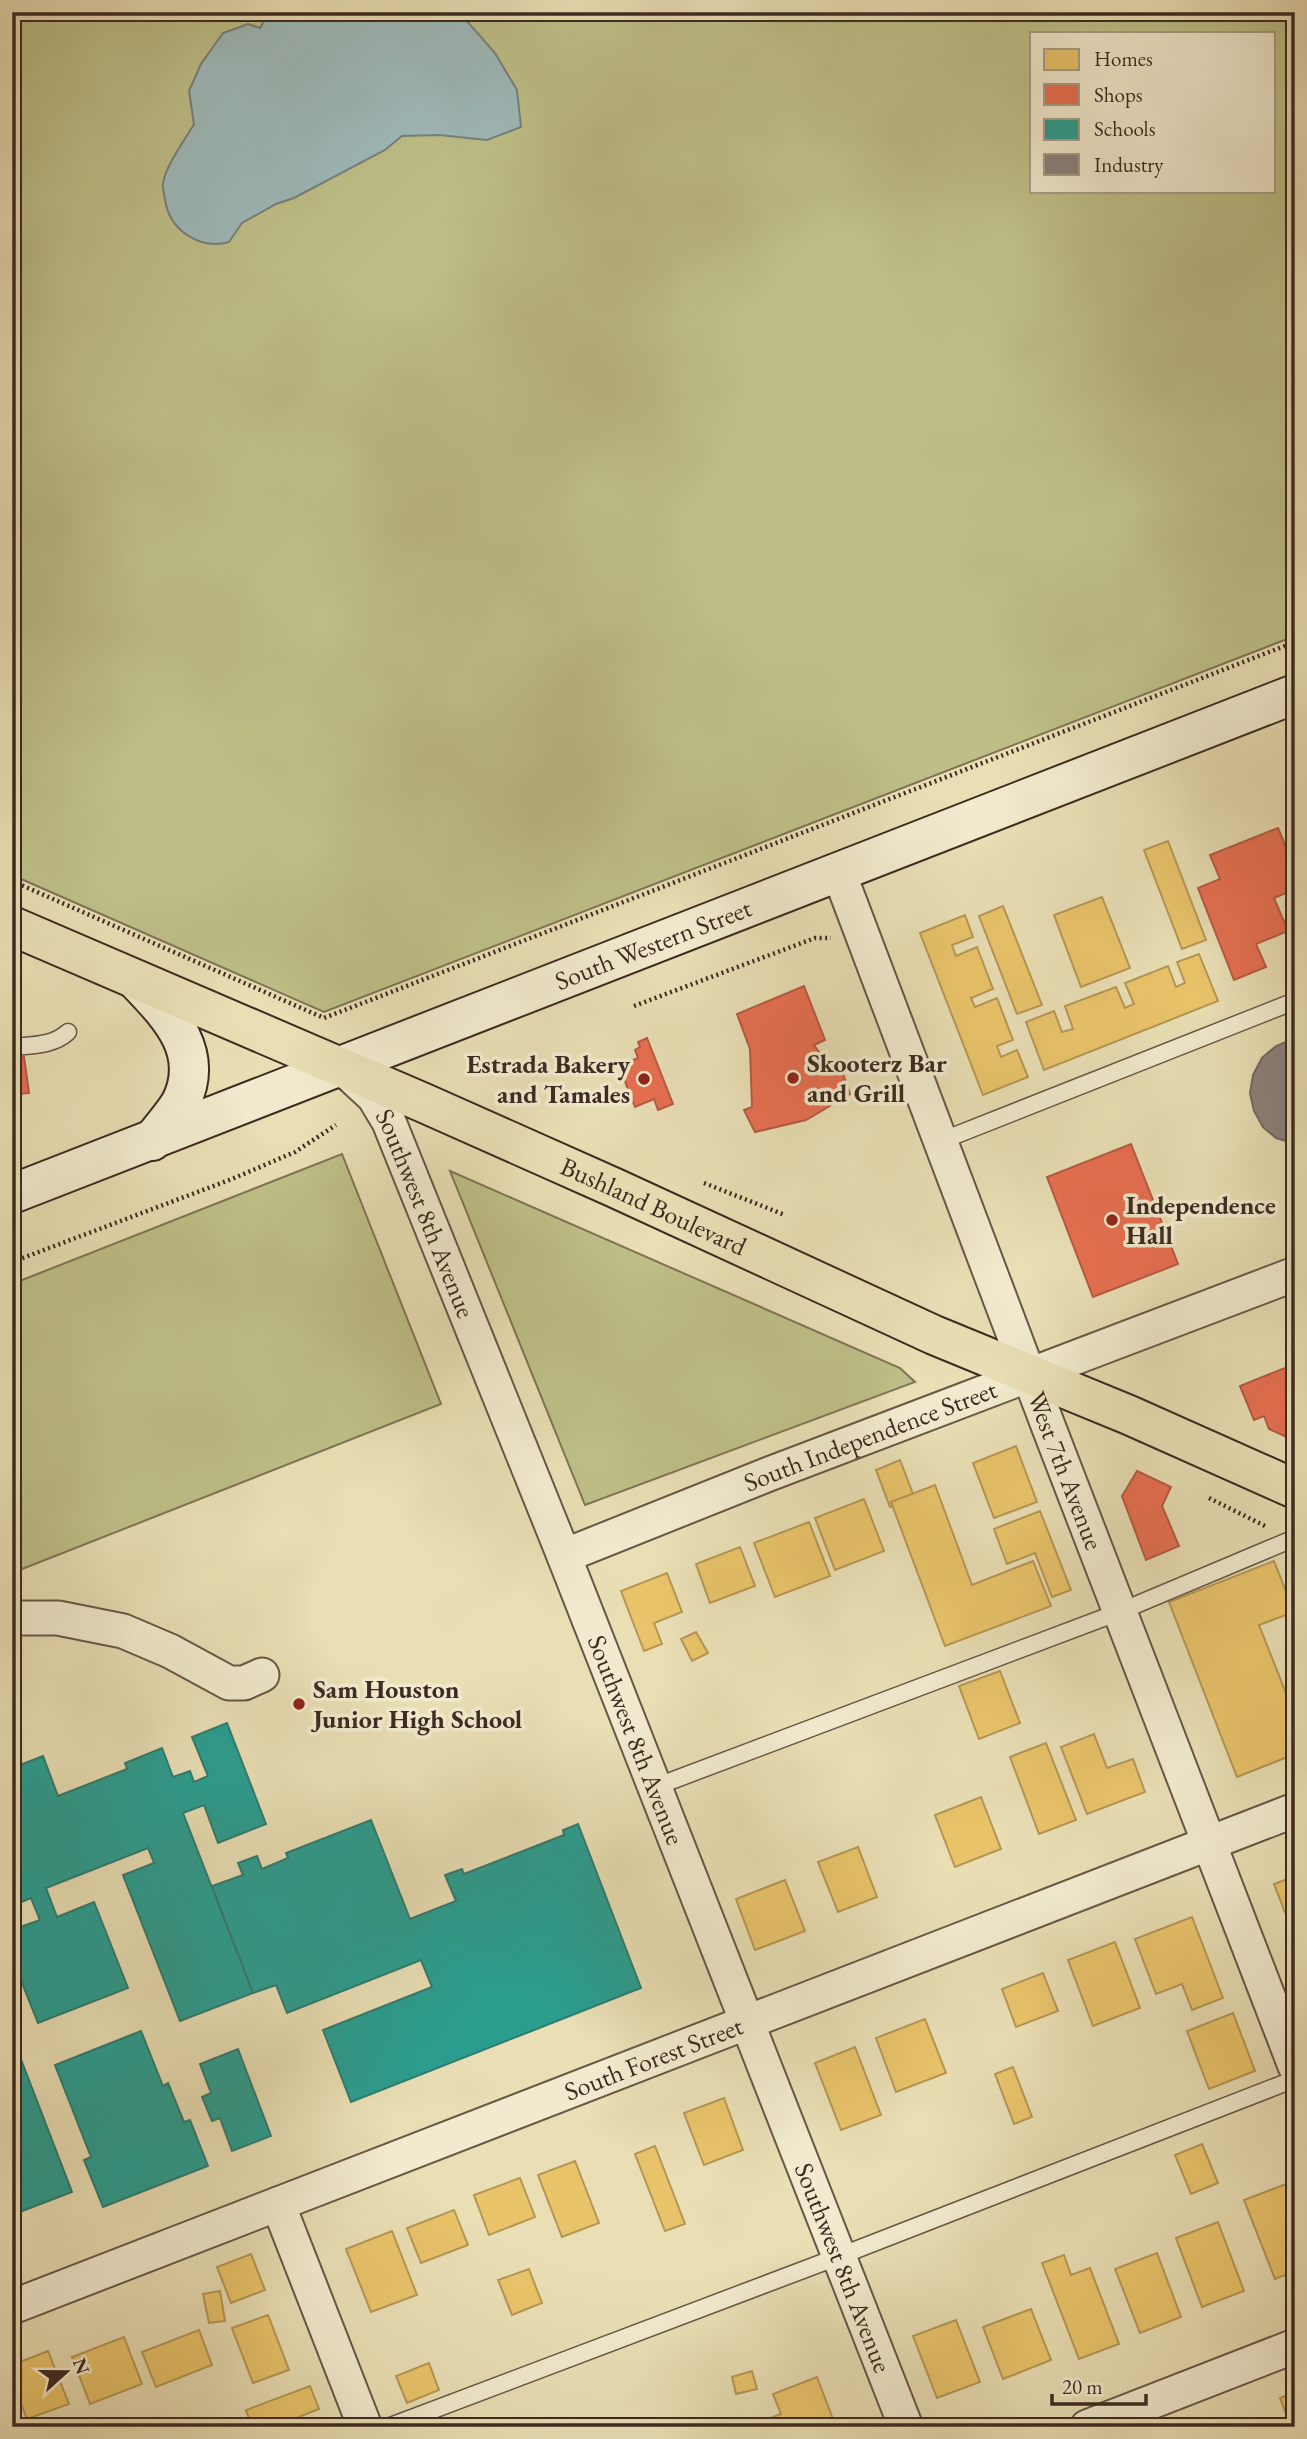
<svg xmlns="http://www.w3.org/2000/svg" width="1307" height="2439" viewBox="0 0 1307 2439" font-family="'EB Garamond',serif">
<rect width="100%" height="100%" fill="#e9deb4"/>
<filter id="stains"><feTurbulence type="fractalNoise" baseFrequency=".00286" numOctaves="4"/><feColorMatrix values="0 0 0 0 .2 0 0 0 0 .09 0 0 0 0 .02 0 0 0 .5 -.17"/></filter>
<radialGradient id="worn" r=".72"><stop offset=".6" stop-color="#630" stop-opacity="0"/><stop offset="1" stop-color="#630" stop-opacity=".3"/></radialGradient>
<!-- green -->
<g fill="#bebf88" stroke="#7e7455" stroke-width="2" fill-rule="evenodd">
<path d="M12 12H1295V636L324 1012 12 875ZM1032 33H1274V191H1032Z"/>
<path d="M342 1154 441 1404 12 1573V1284Z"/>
<path d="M450 1171 900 1368 915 1382 585 1505Z"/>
</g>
<!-- water -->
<path fill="#9eb9b9" stroke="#77807d" stroke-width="2" d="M269 12H459L495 53 517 90 521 127 487 140 439 135 402 136 385 150 294 198 276 204 242 223 229 242C199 250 169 230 165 199 164 194 162 187 163 183 166 165 185 140 194 124L189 91 201 64 223 33 248 24 260 28Z"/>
<!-- homes -->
<g fill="#e9c46a" stroke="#b59654" stroke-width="2">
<path d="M1168 841 1206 940 1182 949 1144 850Z"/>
<path d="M1102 897 1130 968 1081 987 1054 915Z"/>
<path d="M1003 906 1042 1005 1017 1014 979 916Z"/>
<path d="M965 915 973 937 952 945 956 956 977 947 993 989 971 998 975 1007 997 998 1013 1040 997 1046 1001 1057 1017 1050 1028 1077 983 1095 920 933Z"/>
<path d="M1199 954 1218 1001 1044 1070 1026 1022 1054 1011 1062 1032 1073 1029 1065 1006 1116 987 1125 1008 1134 1004 1125 983 1168 966 1176 987 1185 983 1177 962Z"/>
<path d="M1016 1446 1037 1502 994 1518 973 1463Z"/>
<path d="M900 1460 913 1494 891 1502 893 1506 890 1507 876 1470Z"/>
<path d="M935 1485 972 1585 1033 1561 1051 1606 945 1646 891 1502Z"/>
<path d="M864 1499 884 1551 835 1570 815 1518Z"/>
<path d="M1040 1511 1071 1590 1052 1597 1035 1553 1007 1564 994 1529Z"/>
<path d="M809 1522 830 1576 775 1597 754 1543Z"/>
<path d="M740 1547 755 1586 710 1603 696 1564Z"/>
<path d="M1274 1561 1294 1612 1259 1625 1295 1716V1754L1237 1777 1169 1602Z"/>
<path d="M667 1573 682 1612 654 1623 662 1644 644 1651 621 1591Z"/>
<path d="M696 1632 708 1653 692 1661 681 1639Z"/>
<path d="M1000 1671 1020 1723 979 1739 959 1686Z"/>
<path d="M1094 1734 1107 1768 1133 1759 1145 1792 1087 1814 1061 1747Z"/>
<path d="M1046 1743 1076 1820 1039 1834 1010 1757Z"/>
<path d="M981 1797 1001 1849 955 1867 935 1815Z"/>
<path d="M858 1847 877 1897 838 1912 818 1862Z"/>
<path d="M1295 1876V1938L1274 1884Z"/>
<path d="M785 1880 805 1931 755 1950 736 1899Z"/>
<path d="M1192 1917 1223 1998 1192 2010 1182 1984 1156 1994 1135 1939Z"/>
<path d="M1115 1942 1140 2008 1093 2026 1068 1960Z"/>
<path d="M1043 1973 1058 2011 1016 2027 1002 1989Z"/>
<path d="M1233 2013 1255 2071 1209 2089 1187 2031Z"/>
<path d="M925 2019 946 2073 896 2092 876 2038Z"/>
<path d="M855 2047 881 2115 841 2130 815 2063Z"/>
<path d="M1013 2067 1032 2117 1014 2124 995 2074Z"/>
<path d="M724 2098 743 2150 704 2165 684 2113Z"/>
<path d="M1202 2144 1218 2183 1191 2194 1175 2155Z"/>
<path d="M655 2146 685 2224 665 2231 635 2154Z"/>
<path d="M575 2161 599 2223 562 2237 538 2175Z"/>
<path d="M520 2178 535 2217 489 2235 474 2195Z"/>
<path d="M1286 2184 1295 2206V2271L1275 2279 1244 2200Z"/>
<path d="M454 2210 468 2245 421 2263 407 2228Z"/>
<path d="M1218 2222 1244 2291 1202 2307 1176 2238Z"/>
<path d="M392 2231 417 2295 371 2312 346 2249Z"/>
<path d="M1157 2253 1181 2317 1140 2333 1115 2269Z"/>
<path d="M251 2254 265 2290 231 2303 217 2267Z"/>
<path d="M1064 2255 1071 2275 1090 2268 1119 2344 1079 2359 1042 2263Z"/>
<path d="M529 2269 542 2303 512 2315 498 2280Z"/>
<path d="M220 2291 225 2321 209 2323 203 2294Z"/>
<path d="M1031 2309 1051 2360 1003 2379 983 2327Z"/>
<path d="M268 2315 289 2370 253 2383 232 2328Z"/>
<path d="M956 2320 980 2382 937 2398 913 2336Z"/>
<path d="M199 2330 212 2365 156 2387 142 2352Z"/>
<path d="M124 2337 142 2384 90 2404 72 2357Z"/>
<path d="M48 2351 69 2404 27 2419 12 2381V2365Z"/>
<path d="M429 2363 439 2390 407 2403 396 2376Z"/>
<path d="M752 2371 757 2389 736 2394 732 2377Z"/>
<path d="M817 2377 836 2427H764L762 2421 781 2414 773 2394Z"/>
<path d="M310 2386 319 2409 274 2427H252L246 2410Z"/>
<path d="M1295 2392V2427H1291L1280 2398Z"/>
</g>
<!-- shops -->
<g fill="#e76f51" stroke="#b45a43" stroke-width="2">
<path d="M1278 828 1295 869V889L1274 898 1288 931 1256 944 1266 967 1234 980 1198 888 1220 879 1210 855Z"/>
<path d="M804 986 825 1040 814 1045 835 1074 842 1071 850 1094 806 1120 755 1132 744 1110 752 1107 750 1049 737 1014Z"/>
<path d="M647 1038 673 1104 658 1110 654 1099 635 1107 619 1066 638 1058 635 1050 640 1047 638 1042Z"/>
<path d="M24 1057 29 1093 12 1095V1058Z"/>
<path d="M1131 1144 1178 1264 1093 1297 1047 1177Z"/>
<path d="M1295 1364V1438L1291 1439 1269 1429 1264 1416 1254 1420 1240 1386Z"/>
<path d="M1137 1471 1171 1487 1162 1506 1179 1546 1146 1560 1122 1496Z"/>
</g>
<!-- schools -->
<g fill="#2a9d8f" stroke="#307a6e" stroke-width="2">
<path d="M227 1723 266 1824 218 1843 204 1805 183 1813 253 1993 180 2021 123 1875 154 1863 148 1848 46 1888 57 1917 94 1902 128 1988 38 2023 12 1958V1930L40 1920 31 1898 12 1906V1768L43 1756 58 1796 127 1769 125 1763 162 1748 173 1777 190 1771 194 1782 208 1776 192 1737Z"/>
<path d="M371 1820 410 1919 456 1901 445 1875 462 1869 464 1874 564 1835 563 1830 578 1824 641 1988 351 2102 323 2030 432 1987 421 1960 287 2013 276 1985 253 1993 212 1886 243 1875 238 1863 257 1856 262 1869 288 1858 286 1853Z"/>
<path d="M141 2031 163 2086 168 2083 184 2122 190 2120 208 2166 103 2207 84 2160 91 2157 55 2065Z"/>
<path d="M12 2036 72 2192 12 2215Z"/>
<path d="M238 2049 271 2136 232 2151 220 2118 212 2121 202 2097 211 2093 200 2064Z"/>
</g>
<!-- industry -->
<path fill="#8a817c" stroke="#736761" stroke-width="2" d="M1293 1039H1295V1144L1276 1138 1263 1127 1254 1111 1250 1093 1253 1075 1262 1058 1276 1046Z"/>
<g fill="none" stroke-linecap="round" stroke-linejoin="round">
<!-- lane casing -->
<g stroke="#685746" stroke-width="19">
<g id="lane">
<path d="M12 1047C32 1045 53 1046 68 1032"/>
<path d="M941 1141 1295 1001"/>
<path d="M655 1787 1119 1612 1295 1538"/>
<path d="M388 2427 840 2256 1295 2079"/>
</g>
</g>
<!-- street casing -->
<g stroke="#685746" stroke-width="37">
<g id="street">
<path id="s1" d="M839 873 1049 1428 1295 2066"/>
<path id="s2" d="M348 1073 374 1097 389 1122 564 1556 906 2427"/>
<path id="s3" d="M564 1556 769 1474 1295 1274"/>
<path d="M12 1618H58L123 1631 170 1651 229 1683H244L262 1675"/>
<path d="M278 2204 365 2427"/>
<path id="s4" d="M12 2307 1295 1810"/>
<path d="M1087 2427 1295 2346"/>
</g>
</g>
<!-- secondary casing -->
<g stroke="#3d2a22" stroke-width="42">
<g id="secondary">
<path d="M136 980C168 1014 206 1051 181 1102 174 1115 161 1128 152 1141"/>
<path id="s5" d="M12 1194 1295 694"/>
</g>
</g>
<!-- primary casing -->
<g stroke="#3d2a22" stroke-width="42">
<g id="primary">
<path id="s6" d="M12 926 424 1103 615 1188 934 1335 1129 1415 1295 1489"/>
</g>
</g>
<!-- path -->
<g stroke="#3d2a22" stroke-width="4.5" stroke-dasharray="2 3.5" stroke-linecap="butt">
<path d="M12 881 324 1018 1295 642"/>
<path d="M634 1006 815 938H831"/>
<path d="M704 1183 785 1215"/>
<path d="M12 1262 232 1179 295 1152 336 1125"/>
<path d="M1209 1498 1265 1526"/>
</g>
<!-- lane -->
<use href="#lane" stroke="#f1eace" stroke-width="16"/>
<!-- street -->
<use href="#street" stroke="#f1eace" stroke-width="33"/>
<!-- secondary -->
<use href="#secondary" stroke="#f1eace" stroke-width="38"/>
<!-- primary -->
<use href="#primary" stroke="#e9deb4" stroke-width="38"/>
</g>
<!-- markers -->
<g fill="#8f2418" stroke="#f1eace" stroke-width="2.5">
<circle cx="793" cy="1078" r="7"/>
<circle cx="644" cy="1079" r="7"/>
<circle cx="1112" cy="1220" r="7"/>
<circle cx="299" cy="1704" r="7"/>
</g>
<g text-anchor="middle" stroke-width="7" stroke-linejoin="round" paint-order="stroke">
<!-- street labels -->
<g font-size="26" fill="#3d2a22" stroke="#f1eace">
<text dy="9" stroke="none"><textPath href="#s5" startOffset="688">South Western Street</textPath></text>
<text dy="9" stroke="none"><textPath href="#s6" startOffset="700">Bushland Boulevard</textPath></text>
<text dy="9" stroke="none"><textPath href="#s2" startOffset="163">Southwest 8th Avenue</textPath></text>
<text dy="9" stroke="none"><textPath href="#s3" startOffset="329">South Independence Street</textPath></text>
<text dy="9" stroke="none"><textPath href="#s1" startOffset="639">West 7th Avenue</textPath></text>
<text dy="9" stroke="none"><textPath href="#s2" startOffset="730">Southwest 8th Avenue</textPath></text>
<text dy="9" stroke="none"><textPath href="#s4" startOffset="688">South Forest Street</textPath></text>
<text dy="9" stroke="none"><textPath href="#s2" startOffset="1297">Southwest 8th Avenue</textPath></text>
</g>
<!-- poi labels -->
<g font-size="26" font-weight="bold" fill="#3d2a22" stroke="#f1eace" text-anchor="start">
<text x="807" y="1072">Skooterz Bar<tspan x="807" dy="30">and Grill</tspan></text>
<text x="630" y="1073" text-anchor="end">Estrada Bakery<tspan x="630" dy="30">and Tamales</tspan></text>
<text x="1126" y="1214">Independence<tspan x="1126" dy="30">Hall</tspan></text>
<text x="313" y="1698">Sam Houston<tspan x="313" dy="30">Junior High School</tspan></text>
</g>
</g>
<!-- margin -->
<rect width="1307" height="2439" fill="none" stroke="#e9deb4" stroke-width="42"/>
<rect x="14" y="14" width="1279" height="2411" fill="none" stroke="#3d2a22" stroke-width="3.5"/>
<rect x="21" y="21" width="1265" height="2397" fill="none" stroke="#3d2a22" stroke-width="2"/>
<!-- legend -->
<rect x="1030" y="32" width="245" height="161" fill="#f1eace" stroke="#a99d89" stroke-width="2"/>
<rect x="1044" y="49" width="35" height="21" fill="#e9c46a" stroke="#a99d89" stroke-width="2"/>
<text x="1094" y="66" font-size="21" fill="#3d2a22">Homes</text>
<rect x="1044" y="84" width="35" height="21" fill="#e76f51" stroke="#a99d89" stroke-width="2"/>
<text x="1094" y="102" font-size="21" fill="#3d2a22">Shops</text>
<rect x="1044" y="119" width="35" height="21" fill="#2a9d8f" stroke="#a99d89" stroke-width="2"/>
<text x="1094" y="136" font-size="21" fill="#3d2a22">Schools</text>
<rect x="1044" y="154" width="35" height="21" fill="#8a817c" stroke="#a99d89" stroke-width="2"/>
<text x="1094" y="172" font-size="21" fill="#3d2a22">Industry</text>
<!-- north arrow -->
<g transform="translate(66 2372) rotate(69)" stroke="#f1eace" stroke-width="5" paint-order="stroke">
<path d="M0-5L12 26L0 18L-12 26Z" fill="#3d2a22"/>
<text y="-10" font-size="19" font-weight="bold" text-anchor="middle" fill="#3d2a22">N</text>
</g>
<!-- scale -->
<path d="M1052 2394v10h94v-10" fill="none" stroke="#3d2a22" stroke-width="3.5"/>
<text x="1062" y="2394" font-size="21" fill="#3d2a22" stroke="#f1eace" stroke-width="5" paint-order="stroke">20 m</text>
<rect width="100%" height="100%" filter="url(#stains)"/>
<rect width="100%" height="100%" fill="url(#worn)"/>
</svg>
